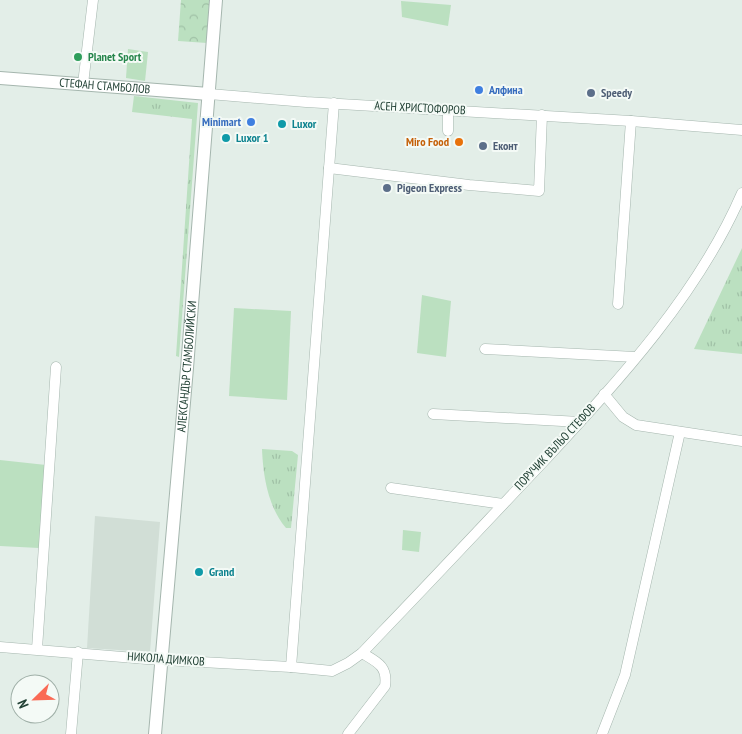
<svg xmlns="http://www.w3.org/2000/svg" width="742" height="734" viewBox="0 0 742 734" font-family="'PT Sans Narrow',sans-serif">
<defs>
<pattern id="grass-tufts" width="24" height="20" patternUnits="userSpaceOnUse" patternTransform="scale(1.25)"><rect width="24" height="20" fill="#bbe0c0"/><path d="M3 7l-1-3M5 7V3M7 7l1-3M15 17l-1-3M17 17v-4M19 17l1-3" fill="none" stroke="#a0c1a6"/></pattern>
<pattern id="forest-crowns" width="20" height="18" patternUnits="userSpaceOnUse" patternTransform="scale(1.25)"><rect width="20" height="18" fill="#bbe0c0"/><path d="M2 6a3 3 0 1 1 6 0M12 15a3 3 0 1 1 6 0" fill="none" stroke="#a0c1a6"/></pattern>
</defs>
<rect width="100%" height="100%" fill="#e3eee8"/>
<!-- built -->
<path fill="#d1ded6" d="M95 516 160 522 150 652 87 648Z"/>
<!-- grass -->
<g fill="url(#grass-tufts)">
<path d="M134 96 198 103 179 357 176 356 192 119 132 112Z"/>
<path d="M742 248V354L694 349Z"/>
<path d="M262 449 292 451 298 455 291 528H286C268 507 263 476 262 449Z"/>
</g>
<!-- forest -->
<path fill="url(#forest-crowns)" d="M181 0H211L207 43 178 41Z"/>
<!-- park -->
<g fill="#bbe0c0">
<path d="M401 1 451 5 448 26 402 17Z"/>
<path d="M128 49 148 52 145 81 126 78Z"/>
<path d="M422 295 451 301 446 357 417 353Z"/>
<path d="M234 308 291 311 287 400 229 396Z"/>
<path d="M0 460 46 465 39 548 0 546Z"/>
<path d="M403 530 421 532 419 552 402 550Z"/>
</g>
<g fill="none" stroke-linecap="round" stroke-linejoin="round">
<!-- minor casing -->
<g stroke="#a5b6ae" stroke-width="11">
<g id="minor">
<path d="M83 84 93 0"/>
<path d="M209 94 306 102 631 121 742 130"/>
<path d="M448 131V113L452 110"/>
<path d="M329 168 469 185 539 191 542 115"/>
<path d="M618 304 631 121"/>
<path d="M485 349 635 357"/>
<path d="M604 394 623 417 636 425 742 441"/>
<path d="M433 414 580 422"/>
<path d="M391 488 503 504"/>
<path d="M0 647 147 659 291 667 332 671 348 663 362 653 381 633C436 576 490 518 545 460 619 380 698 295 742 193"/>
<path d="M37 649 56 367"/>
<path d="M291 667 334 103"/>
<path d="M71 734 78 652"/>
<path d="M348 734 385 686C388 666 377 662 362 653"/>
<path d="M602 734 625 675 680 432"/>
</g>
</g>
<!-- tertiary casing -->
<g stroke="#a5b6ae" stroke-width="14">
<g id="tertiary">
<path id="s1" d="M0 78 209 94"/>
<path id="s2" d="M155 734 187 368 216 0"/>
</g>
</g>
<!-- minor -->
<use href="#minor" stroke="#fff" stroke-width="10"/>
<!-- tertiary -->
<use href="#tertiary" stroke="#fff" stroke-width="12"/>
</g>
<!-- markers -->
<circle fill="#2e9e5b" stroke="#f4faf6" stroke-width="2" cx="78" cy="57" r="5"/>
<g fill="#3f7fe0" stroke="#f4faf6" stroke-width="2">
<circle cx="479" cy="90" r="5"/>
<circle cx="251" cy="122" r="5"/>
</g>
<g fill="#5c6f8a" stroke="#f4faf6" stroke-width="2">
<circle cx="591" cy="93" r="5"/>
<circle cx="483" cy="146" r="5"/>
<circle cx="387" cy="188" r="5"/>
</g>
<g fill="#0f9aa8" stroke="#f4faf6" stroke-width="2">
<circle cx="282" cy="124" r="5"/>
<circle cx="226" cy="138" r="5"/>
<circle cx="199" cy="572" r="5"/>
</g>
<circle fill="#e8710a" stroke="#f4faf6" stroke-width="2" cx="459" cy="142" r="5"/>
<g text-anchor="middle" stroke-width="4" stroke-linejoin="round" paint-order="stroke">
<!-- leisure labels -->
<g font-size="12" font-weight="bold" fill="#27864d" stroke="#f4faf6" text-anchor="start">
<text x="88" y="61">Planet Sport</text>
</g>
<!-- street labels -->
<g font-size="12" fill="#214034" stroke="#f4faf6">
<text dy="4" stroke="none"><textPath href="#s1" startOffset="105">СТЕФАН СТАМБОЛОВ</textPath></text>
<text transform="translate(420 108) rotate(3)" y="4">АСЕН ХРИСТОФОРОВ</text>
<text dy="4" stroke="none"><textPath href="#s2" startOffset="369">АЛЕКСАНДЪР СТАМБОЛИЙСКИ</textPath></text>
<text transform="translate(555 447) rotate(-47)" y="4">ПОРУЧИК ВЪЛЬО СТЕФОВ</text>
<text transform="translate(166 659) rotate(4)" y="4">НИКОЛА ДИМКОВ</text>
</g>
<!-- shop labels -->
<g font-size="12" font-weight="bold" fill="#366cbe" stroke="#f4faf6" text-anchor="start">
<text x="489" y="94">Алфина</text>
<text x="241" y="126" text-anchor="end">Minimart</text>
</g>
<!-- service labels -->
<g font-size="12" font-weight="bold" fill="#4e5e75" stroke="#f4faf6" text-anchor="start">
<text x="601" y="97">Speedy</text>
<text x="493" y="150">Еконт</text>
<text x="397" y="192">Pigeon Express</text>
</g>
<!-- culture labels -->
<g font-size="12" font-weight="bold" fill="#0d838f" stroke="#f4faf6" text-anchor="start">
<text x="292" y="128">Luxor</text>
<text x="236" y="142">Luxor 1</text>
<text x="209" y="576">Grand</text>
</g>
<!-- food labels -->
<g font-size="12" font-weight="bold" fill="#c56008" stroke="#f4faf6" text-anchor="end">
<text x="449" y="146">Miro Food</text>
</g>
</g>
<!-- north arrow -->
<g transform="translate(35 699) rotate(247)"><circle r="24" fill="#f4faf6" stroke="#a0b0a8"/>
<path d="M0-4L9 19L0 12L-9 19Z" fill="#fa6a55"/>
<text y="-8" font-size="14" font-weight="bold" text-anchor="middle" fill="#214034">N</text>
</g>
</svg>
